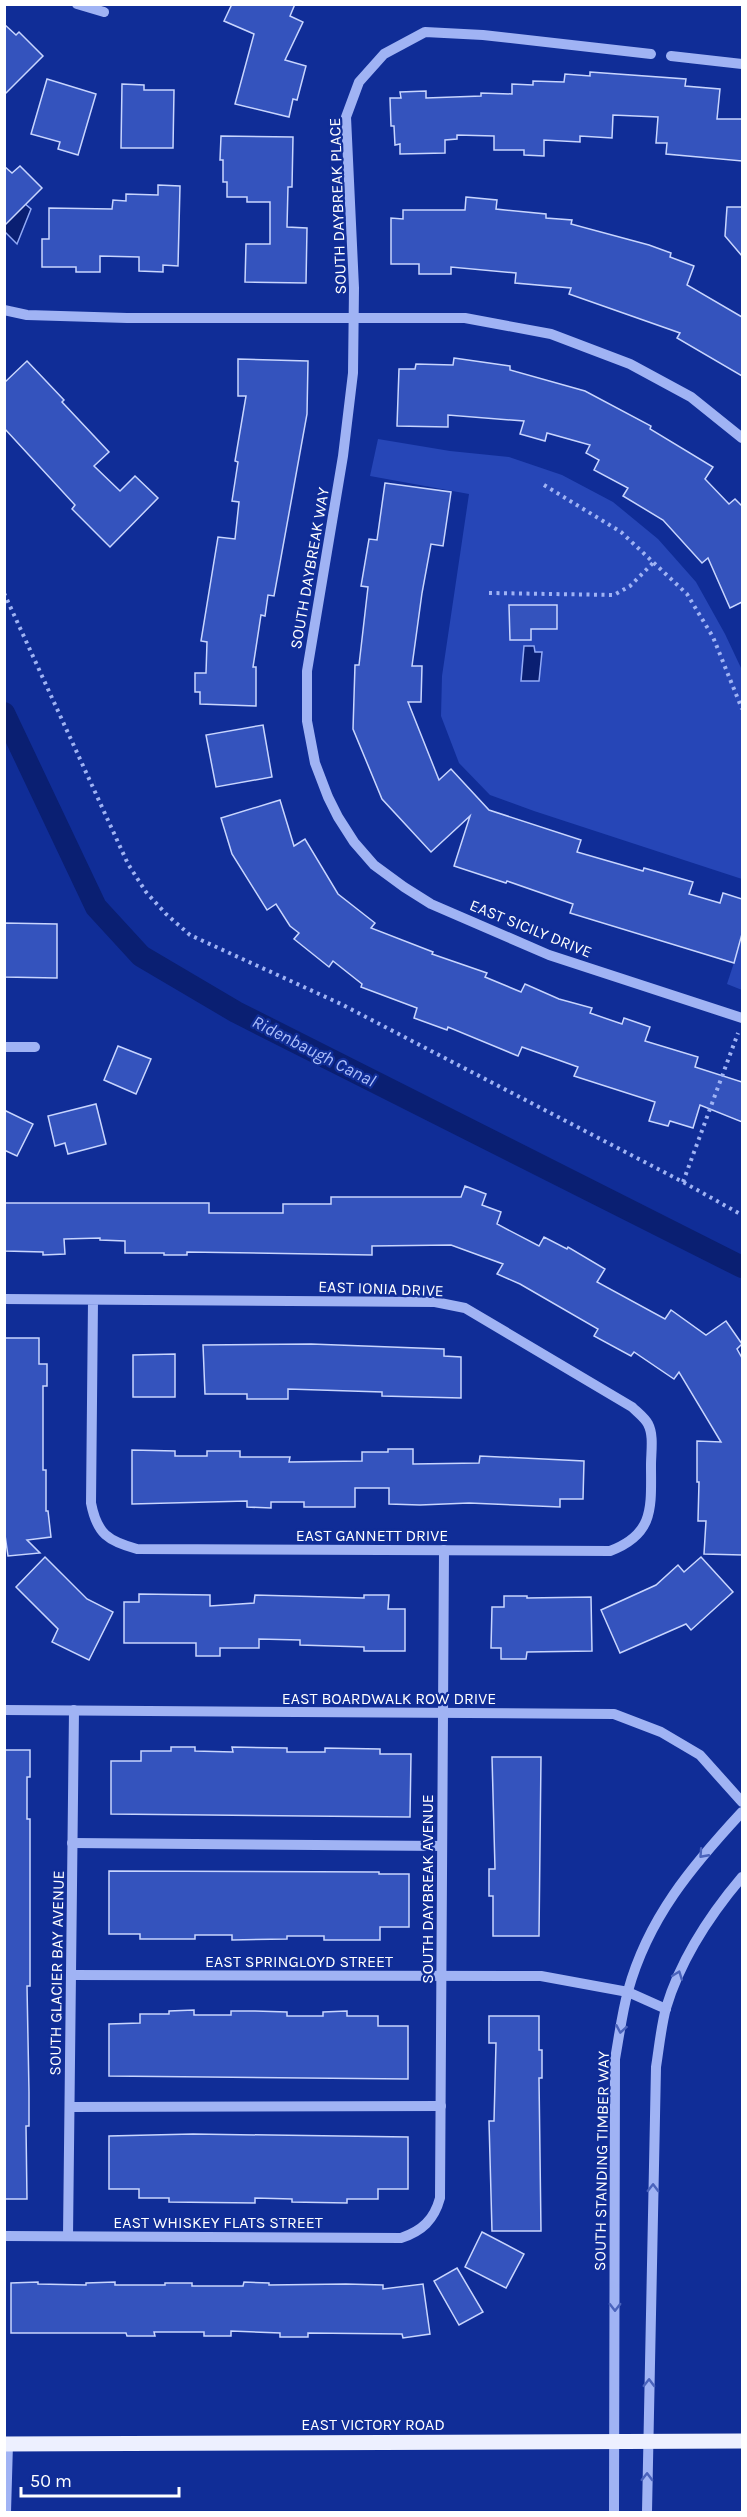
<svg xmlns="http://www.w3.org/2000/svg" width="747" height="2517" viewBox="0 0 747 2517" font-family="Karla,sans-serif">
<rect width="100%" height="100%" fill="#102d97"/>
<!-- green -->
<g fill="#2646b7">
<path d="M378 439 450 451 509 457 562 475 613 502 658 539 696 582 725 634 742 670V879L534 811 490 795 459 763 441 716 442 676 469 494 370 476Z"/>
<path d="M742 938V990L727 984Z"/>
</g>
<!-- water -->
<g fill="#0a1f72" stroke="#92aaf7" stroke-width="1.5">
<path d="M24 203 31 209 17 244 5 232V222Z"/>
<path d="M524 646H534L535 652H542L539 681H521Z"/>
</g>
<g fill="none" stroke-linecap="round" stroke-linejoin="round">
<!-- canal -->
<path stroke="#0a1f72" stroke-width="22" d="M4 713 96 907 141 956 236 1012 742 1267"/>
</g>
<!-- building -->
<g fill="#3453bd" stroke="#c8d5fe" stroke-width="1.5">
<path d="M232 4H295L290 16 303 22 285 60 306 66 297 100 293 99 289 117 235 104 254 34 224 21Z"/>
<path d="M4 24 16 35 19 32 43 56 4 95Z"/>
<path d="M590 72 686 79 685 86 720 89 717 119H742V161L666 154 667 143H656L658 117 613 115 612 138 580 136V142L544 140V156L524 155V150H494V136L457 135V139L445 140V153L400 154V144L395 145 394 126H391L390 98H401L400 92 426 91V98L481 96V93L512 94V84L533 85V81L564 82 565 74 590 76Z"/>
<path d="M47 79 96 94 78 155 58 149 60 142 31 134Z"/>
<path d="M122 84 144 85V90H174L173 148H121Z"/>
<path d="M221 136 293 137 292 187H288L287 227 307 228 306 283 245 282 246 244H270V202H247V197H227V182H223V160H220Z"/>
<path d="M4 166 12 173 20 166 42 188 4 226Z"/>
<path d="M158 185 180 186 178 266 163 265V272L139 271V257L100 256V272H76V267H42V239H49V208L112 209 113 200 126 201V194L158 195Z"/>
<path d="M466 197 497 200 496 209 546 214V218L572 220 571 224 649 245 671 253 670 257 694 266 687 285 742 317V376L677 338 680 333 569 294 571 288 515 283 516 273 451 267V274H419V264H391V218L403 219V210H465Z"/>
<path d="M727 207H742V256L725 236Z"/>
<path d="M454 358 510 366V370L585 391 651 426 650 429 713 467 705 479 729 504 735 499 742 506V602L730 608 708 558 702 563 663 520 623 496 628 488 594 470 599 460 586 453 590 445 547 433 545 441 520 434 524 421 448 415V427L397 426 399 369H415L416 364 453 365Z"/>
<path d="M238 359 308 361 307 414 274 596 268 595 265 616 261 615 253 667H256V706L200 704V692H195V673H206L207 642 201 641 218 537 235 539 239 502 232 501 238 462 235 461 246 396H238Z"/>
<path d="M27 361 64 400 62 402 109 452 94 466 120 491 135 476 158 498 110 547 72 509 75 505 4 428V383Z"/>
<path d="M385 483 451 492 443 546 431 544 422 593 412 666H422L421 702H408L439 780 451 769 489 810 581 840 577 852 643 871 644 868 693 882 689 894 720 903 723 893 742 899V934L734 963 570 913 573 904 507 881 506 883 454 866 470 816 431 852 382 799 353 729 355 665H359L368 587 361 586 369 539 377 540Z"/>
<path d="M509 605H557V629H531V640H510Z"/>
<path d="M263 725 272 777 216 787 206 735Z"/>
<path d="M280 800 294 846 305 839 338 894 375 923 371 928 433 952 432 954 487 973 485 977 521 992 525 984 559 999 592 1008 590 1013 622 1024 624 1018 650 1027 645 1041 698 1057 695 1067 742 1082V1122L700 1105 693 1128 670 1121 668 1126 649 1121 655 1102 574 1076 578 1067 522 1047 518 1056 448 1027 447 1030 414 1018 417 1008 361 987 362 984 333 961 329 967 294 939 299 933 290 926 276 904 267 910 232 854 221 818Z"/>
<path d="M4 923 57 924V978L4 977Z"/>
<path d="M118 1046 151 1059 136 1094 104 1080Z"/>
<path d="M96 1104 106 1144 68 1154 65 1143 55 1146 48 1116Z"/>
<path d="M4 1110 33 1124 17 1156 4 1150Z"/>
<path d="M465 1186 486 1194 482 1205 501 1212 497 1224 539 1246 544 1237 567 1249 568 1247 605 1269 597 1282 665 1319 671 1310 706 1335 726 1321 742 1344 737 1349 742 1358V1555L704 1554 706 1521H698L699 1482H697V1441L721 1442 679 1372 674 1379 634 1352 631 1356 594 1336 598 1329 520 1284 497 1274 503 1264 451 1245 372 1246V1255L187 1252V1255H164V1253H125V1241L100 1240V1238L64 1239 65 1254 43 1255V1252L5 1251 4 1203H209V1213H283V1204H331V1197H461Z"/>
<path d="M4 1338H39V1364H47V1386H43V1470H46V1511H48L51 1537 27 1540 40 1553 8 1556 4 1528Z"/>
<path d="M311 1344 444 1349V1356L461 1357V1398L382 1396V1392L288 1389V1399H247V1394H205L203 1345Z"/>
<path d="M175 1354V1397H133V1355Z"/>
<path d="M388 1449H413V1464L479 1463 480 1456 584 1461 583 1499H560V1507L469 1503 420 1505 389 1504V1488H355V1507H304V1502H271V1508L247 1507V1501L132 1504V1450L175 1451V1456H207V1451H240V1457H290L289 1462 362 1461V1452H388Z"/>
<path d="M45 1557 87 1599 113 1612 89 1660 52 1642 58 1629 16 1587Z"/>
<path d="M701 1557 733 1592 691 1630 686 1624 620 1653 601 1610 656 1585 678 1565 684 1572Z"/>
<path d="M139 1594 210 1595V1606L254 1603 255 1595 364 1598V1595H389L388 1609H405V1651H364V1647L300 1645V1640L259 1639V1648H220V1656H196V1643H124V1602H139Z"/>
<path d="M504 1596H527V1598L591 1597 592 1651 527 1652 526 1659H501V1648H491L492 1607H504Z"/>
<path d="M171 1747H195V1751L233 1752 232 1747 287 1748V1752H325V1748L380 1749V1754H411L410 1817 111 1814V1761H141V1751H171Z"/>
<path d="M4 1750H30V1777H27V1819H30V1986H27L29 2092V2126H26L27 2199H4Z"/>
<path d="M492 1757H541L539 1936H493V1896H489V1869H495Z"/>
<path d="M109 1871 379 1872V1874H409V1927H380V1940H324V1936H287V1939L232 1940V1935H195V1939H140V1934H109Z"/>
<path d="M194 2010V2015H231V2011H255L287 2012V2016H323V2012L347 2011V2016H378V2026H408V2079L109 2076V2024L140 2023V2014H169V2011Z"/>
<path d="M489 2016H539V2050H542V2078H539L541 2231H492L489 2121H494L496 2043H489Z"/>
<path d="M193 2134 408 2137V2189H378V2199H347V2203L292 2202V2199L255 2198V2203L169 2202V2198H139V2189H109V2136Z"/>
<path d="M482 2232 524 2254 506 2288 465 2267Z"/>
<path d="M457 2268 483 2312 459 2325 434 2281Z"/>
<path d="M38 2282V2284L86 2285V2283L115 2282V2285H165V2283H192V2286H243L244 2282 269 2283V2285L346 2284 383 2285V2289L423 2284 430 2334 403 2338 402 2334 308 2333V2337H280V2333L231 2331V2336H204V2332H154L155 2336H127L126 2333H11V2283Z"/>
</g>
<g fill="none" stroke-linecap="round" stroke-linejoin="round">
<!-- path -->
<g stroke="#a0b3f4" stroke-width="4" stroke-dasharray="3 4.5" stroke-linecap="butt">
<path d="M422 4V6"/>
<path d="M544 485 621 532 687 594 713 637 742 709"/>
<path d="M4 593 128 864 146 892 166 914 190 935 341 1004 683 1182 742 1215"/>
<path d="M489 593 614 595 630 586 655 561"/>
<path d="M683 1182 738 1033"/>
</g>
<!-- minor -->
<g stroke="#a0b3f4" stroke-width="10">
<path d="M77 4 104 12"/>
<path d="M651 54 483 35 425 32 384 54 359 82 346 117 354 288 353 373 343 456 307 671V721L315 763 328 797 338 817 354 842 374 865 404 887 431 904 549 955 742 1018"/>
<path d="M671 56 742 64"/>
<path d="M4 310 27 315 127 318H465L551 334 630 364 691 397 742 438"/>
<path d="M4 1047H35"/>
<path d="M4 1299 435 1302 465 1308 632 1407C637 1412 645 1418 648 1424 654 1435 651 1452 651 1465 651 1507 655 1534 610 1551L137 1549C108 1541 97 1534 91 1503L93 1300"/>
<path d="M4 1710 614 1714 661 1732 700 1755 742 1802"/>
<path d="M72 1843 442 1846"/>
<path d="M71 1975 541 1976 628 1992 666 2009"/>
<path d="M70 2107 441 2106"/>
<path d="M4 2236 401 2238C422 2231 434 2220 440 2198L444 1550"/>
<path d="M68 2236 74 1710"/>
<path d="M6 2512 8 2444"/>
<path d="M614 2512 615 2059C619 2037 622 2013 628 1991 648 1918 692 1866 742 1812"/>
<path d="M647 2512 656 2067C659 2048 661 2027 666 2008 681 1958 709 1916 742 1877"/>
</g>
<!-- major -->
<path stroke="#edf0ff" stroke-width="15" d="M4 2444 742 2441"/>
</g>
<!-- one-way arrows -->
<defs><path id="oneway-chevron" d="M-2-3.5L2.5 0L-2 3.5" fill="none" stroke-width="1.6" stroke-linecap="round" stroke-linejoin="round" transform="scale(1.5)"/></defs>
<g stroke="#4a63bc">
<use href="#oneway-chevron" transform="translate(703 1854) rotate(132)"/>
<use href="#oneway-chevron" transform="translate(678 1975) rotate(-69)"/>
<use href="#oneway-chevron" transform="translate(621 2029) rotate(100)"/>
<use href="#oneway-chevron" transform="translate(653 2188) rotate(-89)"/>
<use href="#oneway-chevron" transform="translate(615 2307) rotate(90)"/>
<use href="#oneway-chevron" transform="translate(649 2383) rotate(-89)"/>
<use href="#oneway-chevron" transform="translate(647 2477) rotate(-89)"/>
</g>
<g text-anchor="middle" stroke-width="4.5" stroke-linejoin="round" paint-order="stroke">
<!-- street labels -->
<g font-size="16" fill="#fff" stroke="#102d97">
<text transform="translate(337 206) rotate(-92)" y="6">SOUTH DAYBREAK PLACE</text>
<text transform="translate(309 568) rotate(-80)" y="6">SOUTH DAYBREAK WAY</text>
<text transform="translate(531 928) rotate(22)" y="6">EAST SICILY DRIVE</text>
<text transform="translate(381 1288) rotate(2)" y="6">EAST IONIA DRIVE</text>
<text x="372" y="1541">EAST GANNETT DRIVE</text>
<text x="389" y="1704">EAST BOARDWALK ROW DRIVE</text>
<text transform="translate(427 1889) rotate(-90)" y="6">SOUTH DAYBREAK AVENUE</text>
<text x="299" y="1967">EAST SPRINGLOYD STREET</text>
<text transform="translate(56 1973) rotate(-89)" y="6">SOUTH GLACIER BAY AVENUE</text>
<text transform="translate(601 2161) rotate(-89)" y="6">SOUTH STANDING TIMBER WAY</text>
<text x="218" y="2228">EAST WHISKEY FLATS STREET</text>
<text x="373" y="2430">EAST VICTORY ROAD</text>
</g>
<!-- water labels -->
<g font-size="18" font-style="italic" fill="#adbffb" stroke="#102d97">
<text transform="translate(314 1051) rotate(27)" y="6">Ridenbaugh Canal</text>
</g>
</g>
<!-- border -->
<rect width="747" height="2517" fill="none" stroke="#ffffff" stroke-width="12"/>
<!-- scale -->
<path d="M21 2487v9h158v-9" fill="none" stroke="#ffffff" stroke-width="3"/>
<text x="30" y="2487" font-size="18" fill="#ffffff" stroke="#102d97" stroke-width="4.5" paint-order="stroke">50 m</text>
</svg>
